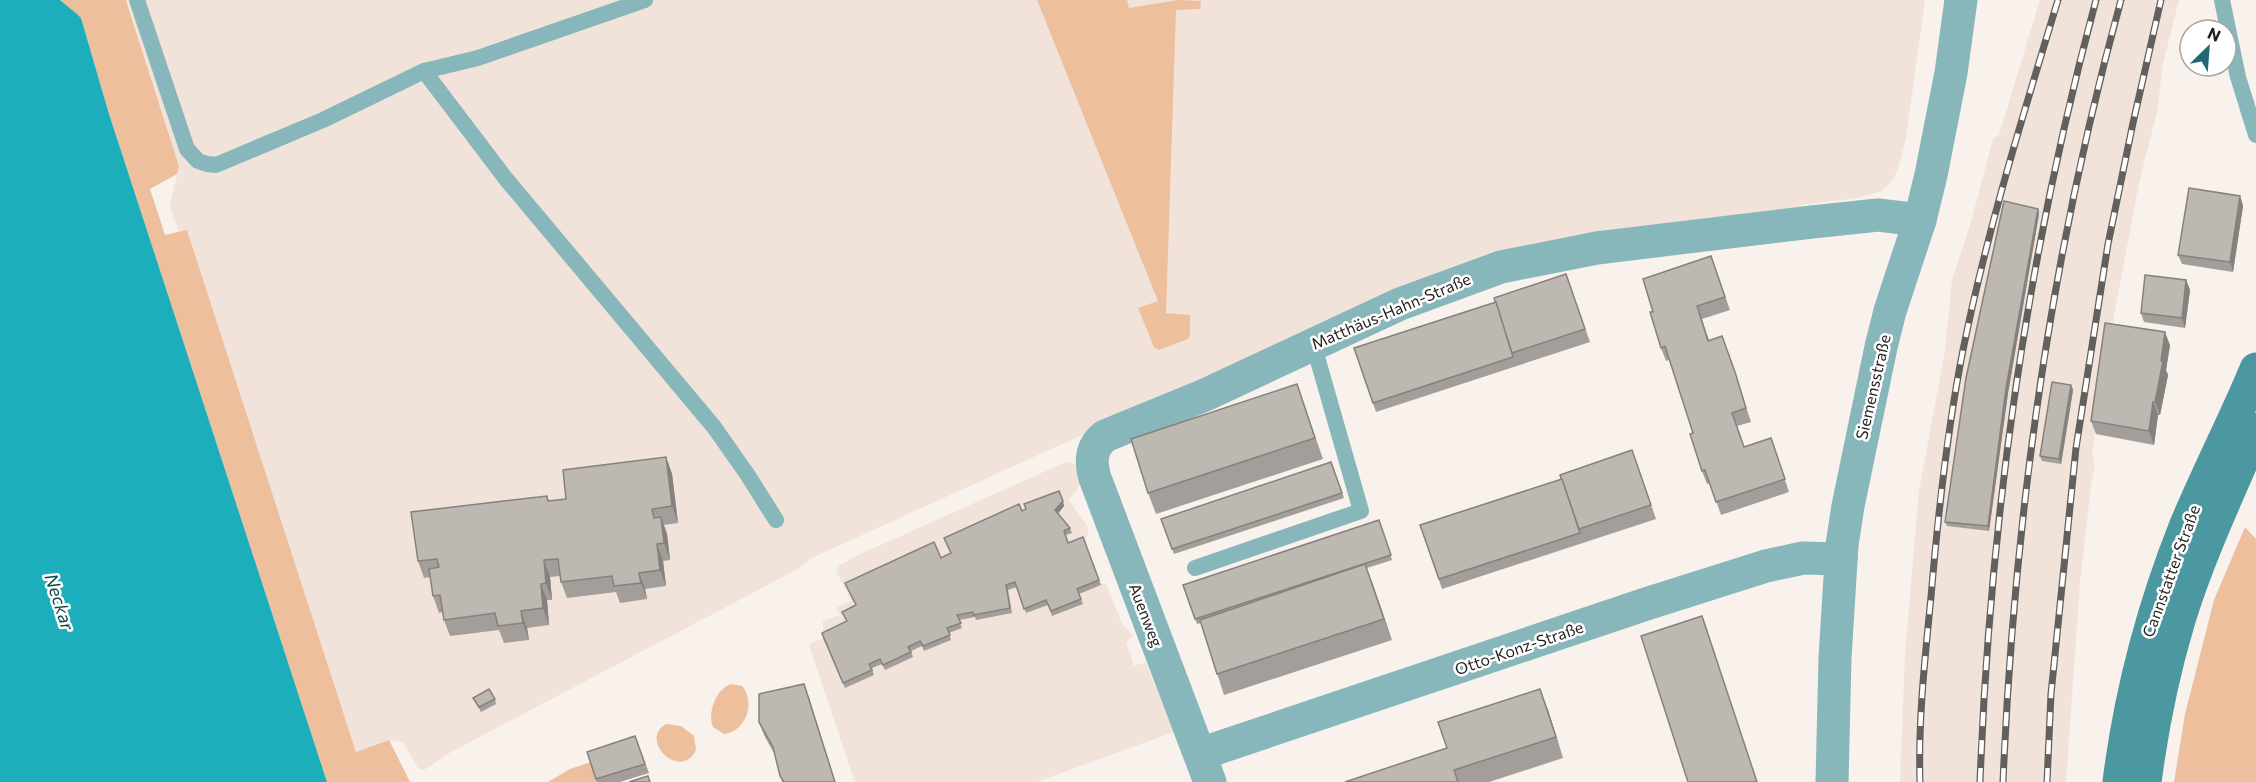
<svg xmlns="http://www.w3.org/2000/svg" width="2256" height="782" viewBox="0 0 2256 782" font-family="Commissioner,sans-serif">
<rect width="100%" height="100%" fill="#f8f1ec"/>
<!-- built -->
<g fill="#f1e3d9">
<path d="M127 0H1925L1906 138 1897 172 1893 180 1882 191 1857 198 1801 205 1799 210 1716 222 1266 351 814 557 798 569 451 752 424 770 418 768 403 742 388 740 356 752 187 230 179 232 170 206 179 166Z"/>
<path d="M2040 0H2179L2162 68 2158 108 2139 183 2110 337 2092 451 2095 466 2091 485 2080 582 2066 782H1900L1905 653 1919 491 1945 351 1952 280 1971 222 1993 139 1999 135Z"/>
<path d="M1066 462 1074 464 1078 468 1083 481 1069 500 1089 529 1085 542 1101 584H1106L1122 624 1133 635 1126 643 1134 666 1146 662 1174 732 1036 782H855L809 645 823 638V621L840 615 836 608 851 601 836 571 839 566 854 557Z"/>
</g>
<!-- green -->
<g fill="#edbf9c">
<path d="M60 0H126L179 166 177 174 150 189 165 235 187 230 356 752 389 740 410 782H327L109 114 81 18Z"/>
<path d="M1037 0H1127L1129 8 1179 0 1201 1 1200 9 1176 10 1166 313 1190 315V334L1188 339 1159 350 1154 347 1138 308 1158 301Z"/>
<path d="M2245 527 2256 539V782H2174L2185 714 2214 600Z"/>
<path d="M731 684 742 686C756 703 746 731 724 734L713 727C707 713 716 689 731 684Z"/>
<path d="M666 724 681 726 694 736 696 750C680 782 638 740 666 724Z"/>
<path d="M591 762 598 782H548L570 769Z"/>
</g>
<!-- water -->
<path fill="#1caebb" d="M0 0H60L78 15 81 18 109 114 327 782H0Z"/>
<g fill="none" stroke-linecap="round" stroke-linejoin="round">
<!-- lane -->
<g stroke="#87b6bb" stroke-width="16">
<path d="M137 0 187 149 198 161 207 164 216 165 323 120 424 71 478 58 645 0"/>
<path d="M2222 0 2238 77 2256 135"/>
<path d="M424 71 506 179 714 427 747 474 776 520"/>
<path d="M1195 568 1361 511 1313 343"/>
</g>
<!-- street -->
<g stroke="#87b6bb" stroke-width="33">
<path d="M1200 754 1646 604 1766 566 1803 558 1841 559"/>
<path d="M1210 782 1095 478C1090 461 1091 447 1105 436L1205 395 1400 304 1501 267 1597 248 1812 222 1878 215 1920 220"/>
<path d="M1832 782 1835 658 1842 545 1848 506 1881 347 1890 311 1920 220 1931 175 1951 73 1961 0"/>
</g>
<!-- secondary -->
<g stroke="#4b98a0" stroke-width="33">
<path d="M2119 782C2130 694 2152 610 2185 527 2207 474 2234 422 2256 369"/>
<path d="M2145 782C2152 728 2163 673 2179 620 2199 555 2229 492 2256 429"/>
</g>
<!-- rail casing -->
<g stroke="#625f5c" stroke-width="7">
<g id="rail">
<path d="M1920 782C1918 720 1925 658 1931 597 1938 514 1947 431 1963 350 1987 231 2023 115 2058 0"/>
<path d="M1980 782C1990 519 2027 255 2096 0"/>
<path d="M2003 782C2014 519 2051 254 2121 0"/>
<path d="M2047 782 2051 694 2076 448 2108 244 2133 123 2161 0"/>
</g>
</g>
<!-- rail -->
<use href="#rail" stroke="#fff" stroke-width="4.5" stroke-dasharray="14" stroke-linecap="butt"/>
</g>
<!-- wall -->
<g fill="#a39e9a">
<path d="M2240 196 2243 206 2233 272 2182 264 2178 255Z"/>
<path d="M2038 209 2039 214 2008 393 1989 531 1947 526 1945 522Z"/>
<path d="M1711 256 1730 310 1702 319 1709 340 1739 385 1751 422 1737 426 1744 447 1771 438 1789 492 1721 515 1710 483 1707 484 1702 471 1693 433 1669 360 1666 361 1661 348 1653 312Z"/>
<path d="M1566 274 1590 342 1376 412 1354 348 1496 302Z"/>
<path d="M2186 280 2190 290 2185 328 2144 322 2141 313Z"/>
<path d="M2170 345 2166 370 2168 375 2160 415H2158L2154 445 2096 434 2091 421Z"/>
<path d="M1297 384 1323 459 1156 514 1148 493Z"/>
<path d="M2071 385 2073 390 2061 464 2042 461 2040 456Z"/>
<path d="M1632 450 1656 519 1442 589 1420 525 1562 479Z"/>
<path d="M666 457 672 474 678 523 664 525 667 534 670 560 663 561 666 586 645 589 647 599 620 603 616 592 567 598 561 582 560 576 550 577 552 600H547L549 625 527 628 529 640 504 643 499 630 450 636 444 620 443 612 439 613 433 596 430 577 424 578 418 561 547 496 549 501 566 499Z"/>
<path d="M1331 462 1344 498 1174 554 1161 519Z"/>
<path d="M1059 491 1064 506 1058 513 1070 528 1072 533 1066 535 1068 543 1083 537 1101 585 1079 594 1083 604 1052 616 1048 605 1026 613 1017 587 1008 590 1012 613 976 620 975 617 959 620 962 628 949 633 951 640 924 651 922 646 911 651 913 657 885 670 882 664 872 668 874 675 845 688 823 638 847 622 842 612 950 553 1022 511Z"/>
<path d="M1379 520 1392 560 1367 568 1392 640 1224 695 1201 623 1197 624 1183 585Z"/>
<path d="M804 684 809 698 835 782H782L775 755 764 735 759 722Z"/>
<path d="M473 698 495 699 496 704 481 712Z"/>
<path d="M1548 710 1563 758 1489 782H1345L1447 748Z"/>
<path d="M635 736 649 773 620 782H597L587 752Z"/>
</g>
<!-- shaded-wall -->
<g fill="#85817d">
<path d="M2240 196 2243 206 2233 272 2230 262Z"/>
<path d="M2038 209 2039 214 2008 393 1989 531 1988 526 2006 388Z"/>
<path d="M2186 280 2190 290 2185 328 2182 318Z"/>
<path d="M2165 332 2170 345 2166 370 2168 375 2160 415 2155 402Z"/>
<path d="M2071 385 2073 390 2061 464 2059 459Z"/>
<path d="M2153 402 2158 415 2154 445 2149 431Z"/>
<path d="M666 457 672 474 678 523 672 506Z"/>
<path d="M1063 501 1064 506 1057 515 1055 510Z"/>
<path d="M661 517 667 534 670 560 664 543Z"/>
<path d="M657 544 663 561 666 586 660 570Z"/>
<path d="M544 560 550 577 552 600 546 583Z"/>
<path d="M1365 564 1373 585 1392 640 1384 619Z"/>
<path d="M639 573 645 589 647 599 641 583Z"/>
<path d="M541 584 547 600 549 625 543 608Z"/>
<path d="M521 611 527 628 529 640 523 623Z"/>
<path d="M804 684 809 698 835 782Z"/>
<path d="M1540 689 1548 710 1563 758Z"/>
</g>
<!-- building -->
<g fill="#beb8b3" stroke="#85817d" stroke-width="1.5">
<path d="M2189 188 2240 196 2230 262 2178 255Z"/>
<path d="M2004 201 2038 209 2006 388 1988 526 1945 522 1966 378Z"/>
<path d="M1711 256 1725 297 1697 306 1708 341 1722 336 1735 372 1746 408 1732 413 1744 447 1771 438 1785 479 1716 502 1705 470 1702 471 1690 434 1693 433 1665 346 1661 348 1650 312H1653L1643 279Z"/>
<path d="M1566 274 1585 329 1512 353 1494 298Z"/>
<path d="M2145 275 2186 280 2182 318 2141 313Z"/>
<path d="M1496 302 1513 357 1373 403 1354 348Z"/>
<path d="M2105 323 2165 332 2161 361H2163L2155 402H2153L2149 431 2091 421Z"/>
<path d="M2052 382 2071 385 2059 459 2040 456Z"/>
<path d="M1297 384 1315 438 1148 493 1131 439Z"/>
<path d="M1632 450 1651 505 1579 529 1560 475Z"/>
<path d="M666 457 672 506 652 509 654 518 661 517 664 543 657 544 660 570 639 573 641 583 614 586 612 576 561 582 558 559 544 560 546 583 541 584 543 608 521 611 523 623 498 626 495 613 444 620 440 595 433 596 429 569 439 567 437 559 418 561 411 512 547 496 548 501 566 499 563 470Z"/>
<path d="M1331 462 1342 493 1172 549 1161 519Z"/>
<path d="M1562 479 1580 533 1439 579 1420 525Z"/>
<path d="M1059 491 1063 501 1055 510 1070 528 1064 531 1068 543 1083 537 1099 580 1077 589 1081 599 1051 611 1046 600 1024 609 1015 582 1006 585 1010 608 974 615 973 612 957 615 961 623 947 628 950 635 923 646 920 641 908 647 911 652 883 665 880 659 869 664 872 670 843 683 822 633 847 621 842 612 856 605 845 583 934 542 941 558 951 553 944 538 1019 504 1022 511 1026 509 1024 504Z"/>
<path d="M1379 520 1391 555 1195 619 1183 585Z"/>
<path d="M1365 564 1384 619 1217 674 1200 620Z"/>
<path d="M1702 616 1757 782H1688L1641 636Z"/>
<path d="M804 684 835 782H784L780 776 773 747 759 722V694Z"/>
<path d="M489 689 495 699 479 707 473 698Z"/>
<path d="M1540 689 1556 737 1454 770 1458 782H1345L1447 748 1438 722Z"/>
<path d="M635 736 645 764 596 779 587 752Z"/>
<path d="M648 776 650 782H629Z"/>
</g>
<g text-anchor="middle" stroke-width="5" stroke-linejoin="round" paint-order="stroke">
<!-- street labels -->
<g font-size="16" fill="#211f1d" stroke="#fff">
<text transform="translate(1391 311) rotate(-23)" y="6">Matthäus-Hahn-Straße</text>
<text transform="translate(1873 387) rotate(-77)" y="6">Siemensstraße</text>
<text transform="translate(2171 571) rotate(-70)" y="6">Cannstatter Straße</text>
<text transform="translate(1146 615) rotate(69)" y="6">Auenweg</text>
<text transform="translate(1519 648) rotate(-19)" y="6">Otto-Konz-Straße</text>
</g>
<!-- water labels -->
<g font-size="18" font-style="italic" fill="#0c474c" stroke="#fff">
<text transform="translate(59 602) rotate(72)" y="6">Neckar</text>
</g>
</g>
<!-- north arrow -->
<g transform="translate(2208 48) rotate(25)"><circle r="28" fill="#ffffff" stroke="#a6a5a5" stroke-width="1.5"/>
<path d="M0-4.5L10 22L0 15L-10 22Z" fill="#1f6a72"/>
<text y="-9" font-size="16" font-weight="bold" text-anchor="middle" fill="#211f1d">N</text>
</g>
</svg>
